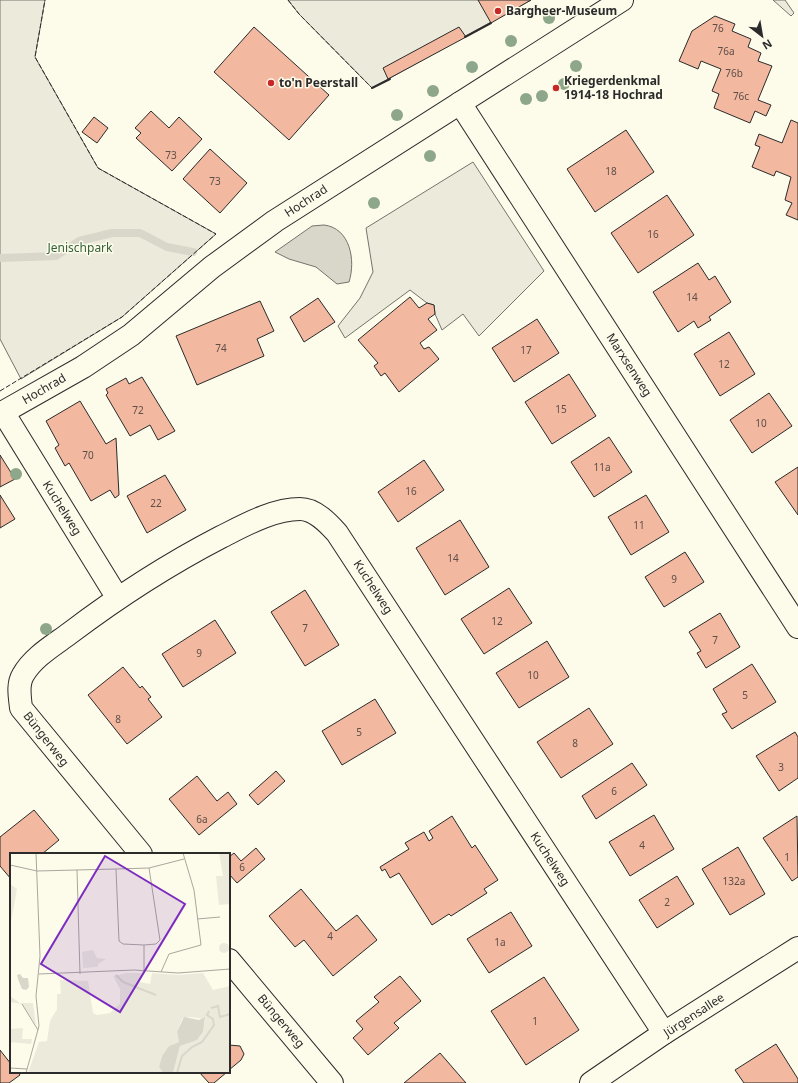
<svg xmlns="http://www.w3.org/2000/svg" width="798" height="1083" viewBox="0 0 798 1083" font-family="'Noto Sans',sans-serif">
<rect width="100%" height="100%" fill="#fdfbea"/>
<!-- green -->
<g fill="#ecebdb" stroke="#74746e">
<path d="M0 0H45L35 57 98 168 216 234 122 317 21 379 0 339Z"/>
<path d="M288 0H531L372 88 299 14Z"/>
<path d="M773 0H785L794 13 791 16Z"/>
<path d="M473 162 544 271 479 336 463 314 442 330 435 314 434 305 427 303 410 290 345 338 338 326 360 298 373 272 366 228Z"/>
</g>
<!-- water -->
<path fill="#d8d7c9" stroke="#74746e" d="M324 225C350 228 356 260 349 282L337 284 316 267 289 259 275 252 312 226Z"/>
<g fill="none" stroke-linecap="round" stroke-linejoin="round">
<!-- stream -->
<path stroke="#d8d7c9" stroke-width="8" d="M0 258 56 256 79 241 112 233H140L167 247 193 252"/>
</g>
<!-- building -->
<g fill="#f2b8a0" stroke="#2b2b2b">
<path d="M478 0H531L491 23Z"/>
<path d="M715 16 735 24 732 31 751 39 748 47 761 53 758 61 772 66 758 100 771 105 766 116 755 111 750 123 714 108 719 94 712 91 721 69 701 61 698 69 679 61 692 31Z"/>
<path d="M254 27 329 95 289 140 214 72Z"/>
<path d="M459 27 466 37 388 79 383 68Z"/>
<path d="M151 111 169 128 179 117 202 139 172 171 136 138 141 133 135 128Z"/>
<path d="M94 117 108 128 97 143 82 132Z"/>
<path d="M791 120 798 123V220L786 215 792 203 785 200 791 177 776 171 774 176 752 167 760 147 755 145 759 134 782 143Z"/>
<path d="M626 130 654 172 595 212 567 169Z"/>
<path d="M210 149 247 183 220 213 183 179Z"/>
<path d="M667 195 694 235 638 273 611 233Z"/>
<path d="M698 263 709 280 715 276 731 302 709 317 711 320 698 328 694 321 678 332 653 292Z"/>
<path d="M410 297 419 308 427 303 434 305 435 314 428 319 437 330 420 343 424 349 429 347 439 359 399 392 385 373 381 376 374 366 378 363 358 340Z"/>
<path d="M318 298 335 322 304 342 290 317Z"/>
<path d="M260 301 274 331 257 339 264 356 197 385 176 336Z"/>
<path d="M537 319 559 353 514 382 492 348Z"/>
<path d="M729 332 755 374 720 396 694 354Z"/>
<path d="M569 374 596 416 552 444 525 402Z"/>
<path d="M142 377 175 431 158 440 150 425 130 436 106 395 108 393 106 389 126 378 129 384Z"/>
<path d="M769 393 792 426 752 453 730 420Z"/>
<path d="M80 401 106 444 116 438 119 495 115 498 110 490 91 501 69 463 65 466 55 448 59 445 46 421Z"/>
<path d="M609 437 632 472 594 497 571 462Z"/>
<path d="M0 455 15 479 0 487Z"/>
<path d="M424 460 444 490 398 522 378 492Z"/>
<path d="M798 467V515L775 482Z"/>
<path d="M165 475 186 510 147 533 127 496Z"/>
<path d="M0 495 15 519 0 528Z"/>
<path d="M646 495 669 532 631 555 608 517Z"/>
<path d="M460 520 489 567 445 595 416 548Z"/>
<path d="M685 552 704 582 664 607 645 577Z"/>
<path d="M509 588 532 623 484 654 461 619Z"/>
<path d="M305 590 339 645 305 666 271 612Z"/>
<path d="M720 613 740 647 706 668 697 653 701 651 689 632Z"/>
<path d="M215 620 236 653 183 687 162 654Z"/>
<path d="M547 641 569 677 519 708 496 673Z"/>
<path d="M752 664 776 702 732 729 722 714 727 712 713 689Z"/>
<path d="M123 667 140 688 142 686 151 697 148 699 162 717 127 744 88 695Z"/>
<path d="M375 699 396 733 342 765 322 731Z"/>
<path d="M589 708 613 744 561 778 537 742Z"/>
<path d="M795 732 798 737V778L779 791 756 756Z"/>
<path d="M632 763 647 785 596 819 582 796Z"/>
<path d="M276 771 285 781 258 805 249 795Z"/>
<path d="M197 776 217 801 228 792 237 804 199 835 169 799Z"/>
<path d="M34 810 59 840 42 854H11V879L0 866V837Z"/>
<path d="M654 815 674 849 630 876 609 842Z"/>
<path d="M452 816 472 848 475 845 498 880 484 889 487 893 451 916 449 914 432 925 399 873 390 878 385 869 382 871 380 867 409 849 405 843 424 832 429 841 433 838 429 831Z"/>
<path d="M797 816 798 877 792 881 763 838Z"/>
<path d="M738 847 765 894 730 915 702 869Z"/>
<path d="M256 848 265 859 237 883 229 874V857L234 853 241 861Z"/>
<path d="M677 876 694 904 657 928 639 900Z"/>
<path d="M301 889 336 931 357 915 377 940 333 976 304 940 295 947 269 916Z"/>
<path d="M511 912 532 946 489 973 467 939Z"/>
<path d="M400 976 421 1001 394 1023 399 1028 368 1055 353 1038 363 1029 356 1021 379 1002 374 997Z"/>
<path d="M544 977 579 1030 526 1065 491 1011Z"/>
<path d="M776 1044 798 1079V1083H744L735 1070Z"/>
<path d="M229 1045 240 1046 244 1054 241 1060 229 1070Z"/>
<path d="M0 1050 11 1064V1072H18L20 1075 9 1083H0Z"/>
<path d="M440 1053 466 1083H404Z"/>
<path d="M199 1072H227L214 1083H209Z"/>
</g>
<g fill="none" stroke-linecap="round" stroke-linejoin="round">
<!-- minor casing -->
<g stroke="#2b2b2b" stroke-width="24">
<g id="minor">
<path d="M460 103 798 627"/>
<path d="M3 412 117 597"/>
<path d="M0 414 83 367 131 335 212 267 275 221 622 0"/>
<path d="M141 854 21 708C20 697 17 685 23 675 33 657 54 645 70 633 119 596 167 565 221 537 245 525 273 509 300 509 315 509 328 523 337 533L664 1033"/>
<path d="M229 960 332 1083"/>
<path d="M591 1083 664 1033 798 948"/>
</g>
</g>
<!-- minor -->
<use href="#minor" stroke="#fdfbea" stroke-width="22"/>
<!-- fence -->
<g stroke="#2b2b2b" stroke-width="1" stroke-dasharray="5 2" stroke-linecap="butt">
<path d="M288 0 299 14 372 88"/>
<path d="M0 391 122 317 216 234 98 168 35 57 45 0"/>
</g>
<!-- wall -->
<g stroke="#2b2b2b" stroke-width="2">
<path d="M465 37 491 23"/>
<path d="M372 88 390 79"/>
</g>
</g>
<!-- trees -->
<g fill="#8ea78a">
<circle cx="549" cy="18" r="6"/>
<circle cx="511" cy="41" r="6"/>
<circle cx="576" cy="66" r="6"/>
<circle cx="472" cy="67" r="6"/>
<circle cx="564" cy="84" r="6"/>
<circle cx="433" cy="91" r="6"/>
<circle cx="542" cy="96" r="6"/>
<circle cx="526" cy="99" r="6"/>
<circle cx="397" cy="115" r="6"/>
<circle cx="430" cy="156" r="6"/>
<circle cx="374" cy="203" r="6"/>
<circle cx="16" cy="474" r="6"/>
<circle cx="46" cy="629" r="6"/>
</g>
<!-- markers -->
<g fill="#c62828" stroke="#fdfbea" stroke-width="1.5">
<circle cx="498" cy="11" r="4"/>
<circle cx="271" cy="83" r="4"/>
<circle cx="556" cy="88" r="4"/>
</g>
<g text-anchor="middle" stroke-width="3" stroke-linejoin="round" paint-order="stroke">
<!-- number labels -->
<g font-size="10" fill="#5d4e48">
<text x="718" y="32">76</text>
<text x="726" y="55">76a</text>
<text x="734" y="77">76b</text>
<text x="741" y="100">76c</text>
<text x="171" y="159">73</text>
<text x="611" y="175">18</text>
<text x="215" y="185">73</text>
<text x="653" y="238">16</text>
<text x="692" y="301">14</text>
<text x="221" y="352">74</text>
<text x="526" y="354">17</text>
<text x="724" y="368">12</text>
<text x="561" y="413">15</text>
<text x="138" y="414">72</text>
<text x="761" y="427">10</text>
<text x="88" y="459">70</text>
<text x="602" y="471">11a</text>
<text x="411" y="495">16</text>
<text x="156" y="507">22</text>
<text x="639" y="529">11</text>
<text x="453" y="562">14</text>
<text x="674" y="583">9</text>
<text x="497" y="625">12</text>
<text x="305" y="632">7</text>
<text x="715" y="644">7</text>
<text x="199" y="657">9</text>
<text x="533" y="679">10</text>
<text x="745" y="699">5</text>
<text x="118" y="723">8</text>
<text x="359" y="736">5</text>
<text x="575" y="747">8</text>
<text x="781" y="771">3</text>
<text x="614" y="795">6</text>
<text x="202" y="823">6a</text>
<text x="642" y="849">4</text>
<text x="787" y="861">1</text>
<text x="242" y="871">6</text>
<text x="734" y="885">132a</text>
<text x="667" y="906">2</text>
<text x="330" y="940">4</text>
<text x="500" y="946">1a</text>
<text x="535" y="1025">1</text>
</g>
<!-- poi labels -->
<g font-size="12" font-weight="bold" fill="#2b2b2b" stroke="#fdfbea" text-anchor="start">
<text x="506" y="15">Bargheer-Museum</text>
<text x="564" y="85">Kriegerdenkmal<tspan x="564" dy="14">1914-18 Hochrad</tspan></text>
<text x="279" y="87">to'n Peerstall</text>
</g>
<!-- street labels -->
<g font-size="12" fill="#2b2b2b" stroke="#fdfbea">
<text transform="translate(306 201) rotate(-33)" y="4">Hochrad</text>
<text transform="translate(629 365) rotate(57)" y="4">Marxsenweg</text>
<text transform="translate(44 389) rotate(-30)" y="4">Hochrad</text>
<text transform="translate(62 508) rotate(58)" y="4">Kuchelweg</text>
<text transform="translate(373 587) rotate(57)" y="4">Kuchelweg</text>
<text transform="translate(46 739) rotate(52)" y="4">Büngerweg</text>
<text transform="translate(550 859) rotate(57)" y="4">Kuchelweg</text>
<text transform="translate(694 1015) rotate(-33)" y="4">Jürgensallee</text>
<text transform="translate(281 1021) rotate(50)" y="4">Büngerweg</text>
</g>
<!-- park labels -->
<g font-size="12" fill="#34623c" stroke="#fdfbea">
<text x="80" y="252">Jenischpark</text>
</g>
</g>
<!-- overview -->
<g transform="translate(10 853)">
<rect width="220" height="220" fill="#fdfbea"/>
<path d="M209 0 220 1V51L209 52 206 23H213ZM0 31 7 36 0 74ZM209 95a5 5 0 1 1 10 0a5 5 0 1 1-10 0ZM83 97 87 105 96 106 89 110 87 114 73 115 72 99ZM117 120H131L130 129 140 131 142 120 169 122 193 120 203 137 220 133V220H163L170 193 189 185 193 179 195 166 180 164 172 166 167 180 169 189 159 193 152 203 149 214 153 220H18L29 189 37 188 40 168 47 156V141H51L50 127 78 128 83 160 87 162 100 160 110 151V136L103 123ZM0 143 10 150H23L26 172 12 151 0 149ZM13 175 12 186H22L21 191 0 189V176Z" fill="#ecebdb"/>
<path d="M10 121 13 125H18L19 134 16 137 12 136 8 126 7 122ZM174 164 189 167 195 164 193 179 187 187 170 193 163 220H153L149 214 152 203 159 193 169 189 167 179Z" fill="#d8d7c9"/>
<path fill="none" stroke="#d8d7c9" stroke-width="2" d="M106 122 113 129 146 142M201 155 208 153 210 164 220 161M167 220 172 203 182 194 192 189 204 172 203 166 197 162 199 158"/>
<path fill="none" stroke="#a9a89e" stroke-width="1" d="M0 12 27 18 106 16 139 15 174 6M106 16 109 88 113 91 134 92 146 91 150 87 139 15M67 17 70 121M187 66 210 64M134 92V118M151 119 159 101 191 92 184 37 173 0M29 121 124 117 168 120 220 116M12 151 28 177M0 215 17 216M16 220 29 173 26 143 30 103 26 0"/>
<path fill="#7b2cbf" fill-opacity="0.15" stroke="#7b2cbf" stroke-width="2" d="M95 3 175 51 110 159 31 111Z"/>
<rect width="220" height="220" fill="none" stroke="#2b2b2b" stroke-width="2"/>
</g>
<!-- north arrow -->
<g transform="translate(762 36) rotate(149)" stroke="#fdfbea" stroke-width="3" paint-order="stroke">
<path d="M0-3L7 15L0 10L-7 15Z" fill="#2b2b2b"/>
<text y="-6" font-size="11" font-weight="bold" text-anchor="middle" fill="#2b2b2b">N</text>
</g>
</svg>
